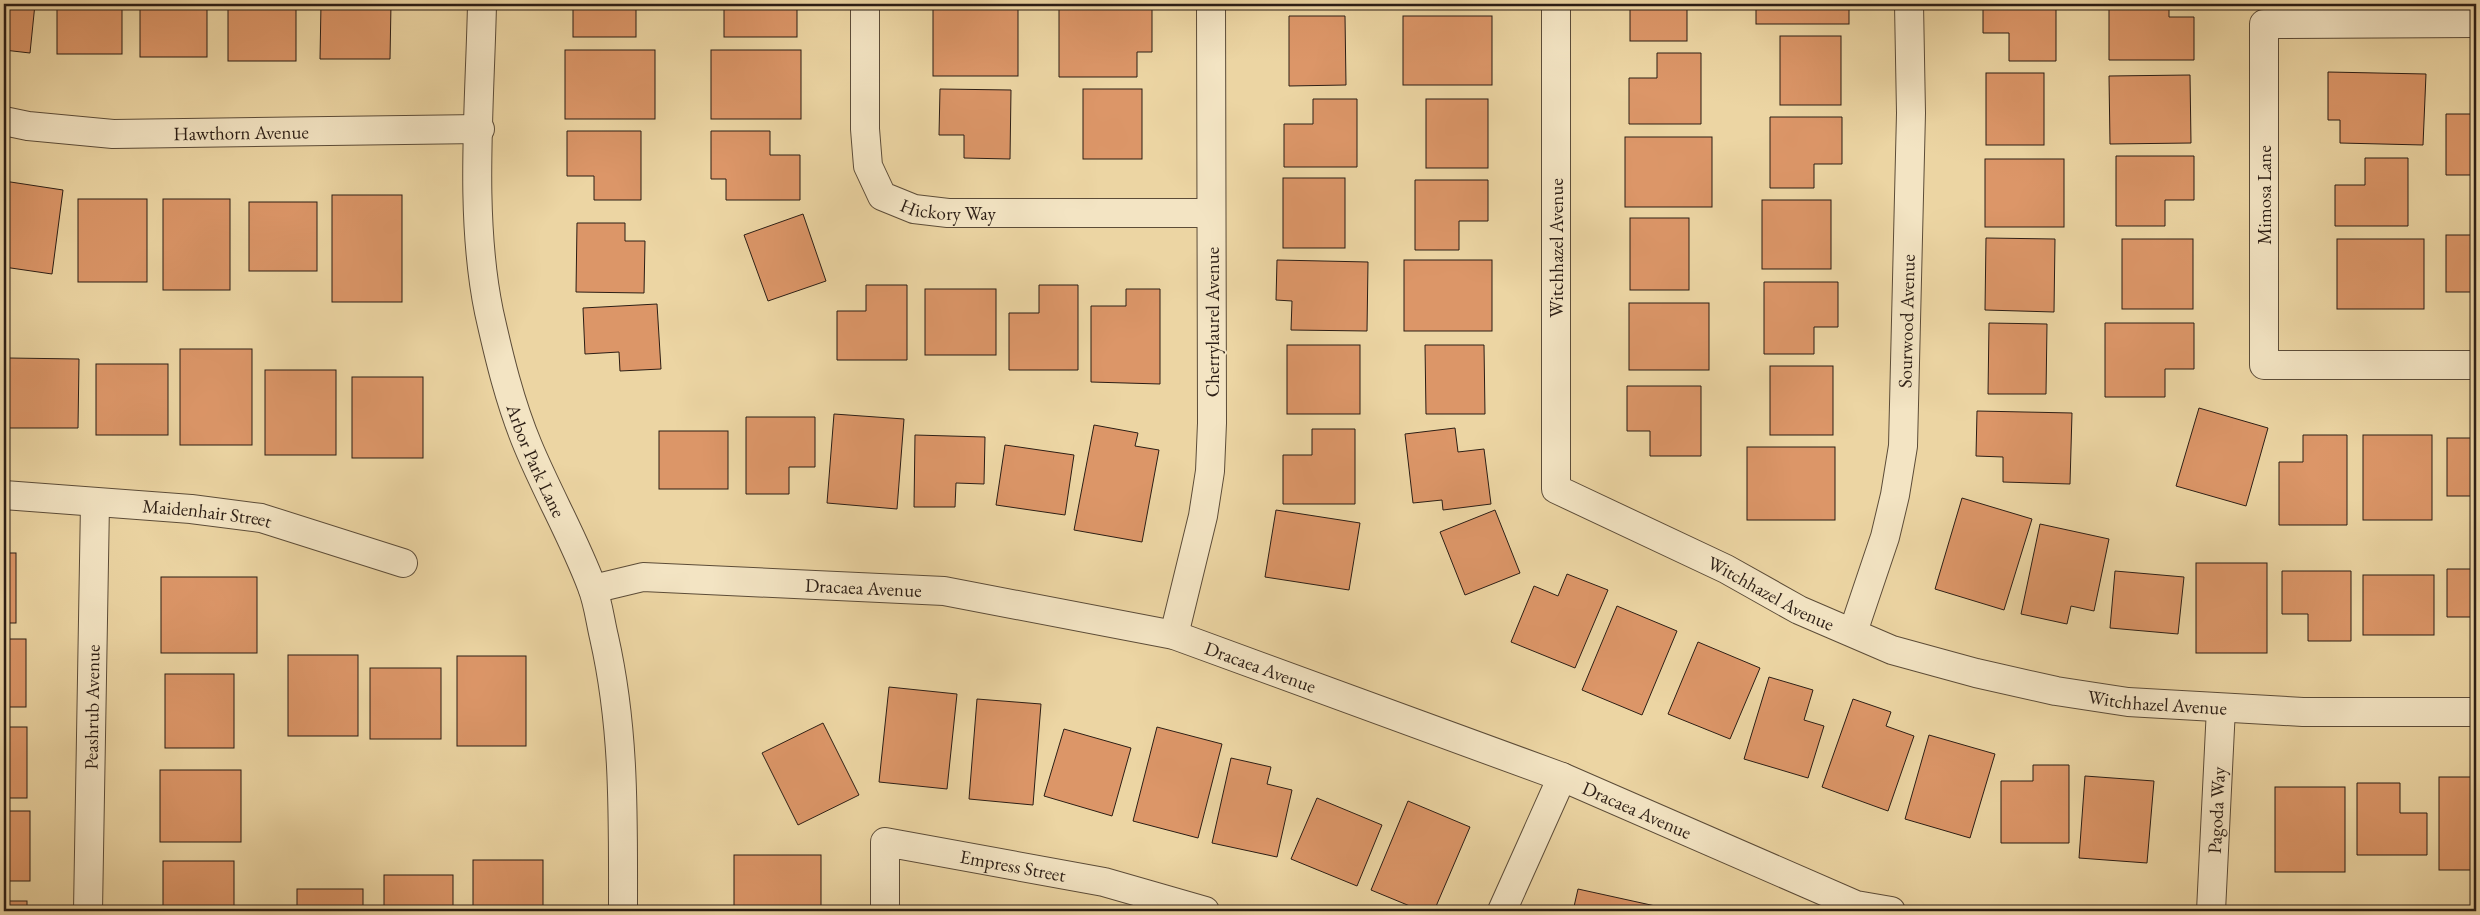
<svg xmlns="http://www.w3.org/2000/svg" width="2480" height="915" viewBox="0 0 2480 915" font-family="'EB Garamond',serif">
<rect width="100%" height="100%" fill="#ecd5a3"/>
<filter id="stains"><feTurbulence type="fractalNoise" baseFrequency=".004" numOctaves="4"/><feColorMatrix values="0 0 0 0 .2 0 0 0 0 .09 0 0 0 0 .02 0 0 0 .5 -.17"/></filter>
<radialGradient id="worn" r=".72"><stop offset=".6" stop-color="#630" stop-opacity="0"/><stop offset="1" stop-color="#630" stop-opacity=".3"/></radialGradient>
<!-- building -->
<g fill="#dc9668" stroke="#2c1e15">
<path d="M4 4H35L30 53 4 50Z"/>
<rect x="57" y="4" width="65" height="50"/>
<rect x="140" y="4" width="67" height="53"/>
<rect x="228" y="4" width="68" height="57"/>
<path d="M321 4H391L390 59H320Z"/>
<rect x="573" y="4" width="63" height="33"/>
<rect x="724" y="4" width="73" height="33"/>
<rect x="1630" y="4" width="57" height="37"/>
<rect x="1756" y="4" width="93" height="20"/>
<path d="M1983 4H2056V61H2009V33H1983Z"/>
<path d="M2109 4H2169V17H2194V60H2109Z"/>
<path d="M1059 6H1152V52H1137V77H1059Z"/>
<rect x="933" y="8" width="85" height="68"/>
<path d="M1289 16H1345L1346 85 1289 86Z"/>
<rect x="1403" y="16" width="89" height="69"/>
<rect x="1780" y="36" width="61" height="69"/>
<rect x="565" y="50" width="90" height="69"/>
<rect x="711" y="50" width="90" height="69"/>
<path d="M1657 53H1701V124H1629V78H1657Z"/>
<path d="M2328 72 2426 74 2423 145 2340 143V120H2328Z"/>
<rect x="1986" y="73" width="58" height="72"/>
<path d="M2190 75 2191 143 2110 144 2109 76Z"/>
<path d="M940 89 1011 90 1010 159 964 158V135H939Z"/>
<rect x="1083" y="89" width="59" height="70"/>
<path d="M2474 90H2476V175H2446V114H2474Z"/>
<path d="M1313 99H1357V167H1284V124H1313Z"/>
<rect x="1426" y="99" width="62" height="69"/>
<path d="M1770 117H1842V164H1814V188H1770Z"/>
<path d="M567 131H641V200H594V176H567Z"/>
<path d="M711 131H770V155H800V200H726V179H711Z"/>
<rect x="1625" y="137" width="87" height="70"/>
<path d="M2116 156H2194V200H2165V226H2116Z"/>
<path d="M2365 158H2408V226H2335V185H2365Z"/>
<rect x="1985" y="159" width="79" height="68"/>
<rect x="1283" y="178" width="62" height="70"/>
<path d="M1415 180H1488V221H1459V250H1415Z"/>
<path d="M4 181 63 190 52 274 4 267Z"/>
<rect x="332" y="195" width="70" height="107"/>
<rect x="78" y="199" width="69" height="83"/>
<rect x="163" y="199" width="67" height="91"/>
<rect x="1762" y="200" width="69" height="69"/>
<rect x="249" y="202" width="68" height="69"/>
<path d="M803 214 826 281 768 301 744 235Z"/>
<rect x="1630" y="218" width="59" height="72"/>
<path d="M577 223H625V241H645L644 293 576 292Z"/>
<rect x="2446" y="235" width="30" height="57"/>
<path d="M1986 238 2055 239 2054 312 1985 310Z"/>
<rect x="2122" y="239" width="71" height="70"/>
<rect x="2337" y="239" width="87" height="70"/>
<path d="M1277 260 1368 262 1367 331 1291 330 1292 301 1276 300Z"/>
<rect x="1404" y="260" width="88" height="71"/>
<path d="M1764 282H1838V327H1814V354H1764Z"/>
<path d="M866 285H907V360H837V311H866Z"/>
<path d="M1039 285H1078V370H1009V313H1039Z"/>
<rect x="925" y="289" width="71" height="66"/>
<path d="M1126 289H1160V384L1091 382V306H1126Z"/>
<rect x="1629" y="303" width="80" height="67"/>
<path d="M657 304 661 369 620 371 619 352 585 354 583 308Z"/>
<path d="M1989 323 2047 324 2046 394H1988Z"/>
<path d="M2105 323H2194V369H2165V397H2105Z"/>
<rect x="1287" y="345" width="73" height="69"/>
<path d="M1425 345H1484L1485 414H1426Z"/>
<rect x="180" y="349" width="72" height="96"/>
<path d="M9 358 79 359 78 428H8Z"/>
<rect x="96" y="364" width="72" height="71"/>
<rect x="1770" y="366" width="63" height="69"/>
<rect x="265" y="370" width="71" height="85"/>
<rect x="352" y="377" width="71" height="81"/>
<path d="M1627 386H1701V456H1650V431H1627Z"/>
<path d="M2199 408 2268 428 2246 506 2176 486Z"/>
<path d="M1977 411 2072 413 2070 484 2003 482V457L1976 456Z"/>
<path d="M834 414 904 419 897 509 827 503Z"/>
<path d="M746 417H815V467H789V494H746Z"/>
<path d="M1094 425 1138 433 1135 446 1159 450 1142 542 1074 530Z"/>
<path d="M1455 428 1458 452 1484 449 1491 504 1443 510 1442 500 1413 503 1405 434Z"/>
<path d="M1312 429H1355V504H1283V455H1312Z"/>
<rect x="659" y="431" width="69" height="58"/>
<path d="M915 435 985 437 984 484 956 483 955 507H914Z"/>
<path d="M2303 435H2347V525H2279V462H2303Z"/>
<rect x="2363" y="435" width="69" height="85"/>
<rect x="2447" y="438" width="29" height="58"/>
<path d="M1005 445 1074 455 1065 515 996 505Z"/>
<rect x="1747" y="447" width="88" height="73"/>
<path d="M1962 498 2032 519 2004 610 1935 589Z"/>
<path d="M1276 510 1360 523 1349 590 1265 577Z"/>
<path d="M1495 510 1520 573 1465 595 1440 532Z"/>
<path d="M2040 524 2109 539 2094 611 2071 606 2067 624 2021 614Z"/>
<rect x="4" y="553" width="12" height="70"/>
<rect x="2196" y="563" width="71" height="90"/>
<path d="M2447 569H2476V644H2473V617H2447Z"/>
<path d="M2115 571 2184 577 2178 634 2110 628Z"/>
<path d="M2282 571H2351V641H2308V614H2282Z"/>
<path d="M1567 574 1608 590 1575 668 1511 642 1534 586 1558 596Z"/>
<rect x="2363" y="575" width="71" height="60"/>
<rect x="161" y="577" width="96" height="76"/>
<path d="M1617 606 1677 631 1642 715 1582 690Z"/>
<rect x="4" y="639" width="22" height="68"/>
<path d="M1698 642 1760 668 1730 739 1668 714Z"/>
<rect x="288" y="655" width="70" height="81"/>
<rect x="457" y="656" width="69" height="90"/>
<rect x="370" y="668" width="71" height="71"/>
<rect x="165" y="674" width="69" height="74"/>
<path d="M1769 677 1813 690 1804 720 1824 726 1808 778 1744 759Z"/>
<path d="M889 687 957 694 947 789 879 782Z"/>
<path d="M977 699 1041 704 1033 805 969 799Z"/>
<path d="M1853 699 1891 712 1886 726 1914 736 1888 811 1822 787Z"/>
<path d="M823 723 859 795 798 825 762 753Z"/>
<rect x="4" y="727" width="23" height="71"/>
<path d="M1157 727 1222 744 1198 838 1133 821Z"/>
<path d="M1064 729 1131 748 1112 816 1044 796Z"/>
<path d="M1929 735 1995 754 1970 838 1905 819Z"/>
<path d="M1231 758 1271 767 1267 784 1292 790 1277 857 1212 843Z"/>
<path d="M2033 765H2069V843H2001V781H2033Z"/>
<rect x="160" y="770" width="81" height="72"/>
<path d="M2085 776 2154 781 2147 863 2079 858Z"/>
<rect x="2439" y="777" width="37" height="93"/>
<path d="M2357 783H2400V813H2427V855H2357Z"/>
<rect x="2275" y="787" width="70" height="85"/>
<path d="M1317 798 1382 825 1357 886 1291 859Z"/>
<path d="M1408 801 1470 827 1434 911H1422L1371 890Z"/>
<rect x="4" y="811" width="26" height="70"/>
<rect x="734" y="855" width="87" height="56"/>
<rect x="473" y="860" width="70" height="51"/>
<rect x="163" y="861" width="71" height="50"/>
<rect x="384" y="875" width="69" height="36"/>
<rect x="297" y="889" width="66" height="22"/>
<path d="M1578 889 1669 909 1668 911H1573Z"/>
<rect x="4" y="901" width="23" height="10"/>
</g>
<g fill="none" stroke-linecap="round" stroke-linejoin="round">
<!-- minor casing -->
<g stroke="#5c4c38" stroke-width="30">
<g id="minor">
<path id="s1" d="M482 4C480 103 469 215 489 312 499 357 510 403 528 446 548 494 574 539 592 587 598 602 600 620 604 637 625 730 623 817 623 911"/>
<path id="s2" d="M865 4V129L868 166 882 196 914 209 948 213H1211"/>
<path id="s3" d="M1556 4V489L1726 569 1799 610 1892 650 1976 673 2056 691 2128 702 2303 712H2476"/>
<path d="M2476 23 2264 24V365H2476"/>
<path id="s4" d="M4 121 28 126 113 134 480 129"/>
<path id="s5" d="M4 495 191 509 261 518 403 563"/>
<path id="s6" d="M593 589 643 577 944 591 1174 635 1562 777 1856 905 1891 911"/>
<path id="s7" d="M1853 632 1885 537 1895 495 1903 446 1911 113 1909 4"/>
<path d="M1174 635 1203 516 1210 471 1212 423 1211 4"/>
<path id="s8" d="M88 911 95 503"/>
<path id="s9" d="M885 911V842L1104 882 1205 911"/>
<path d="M1502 911 1562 777"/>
<path id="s10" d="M2211 911 2221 708"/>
</g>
</g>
<!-- minor -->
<use href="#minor" stroke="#f3e4c3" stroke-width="28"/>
</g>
<g text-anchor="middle" stroke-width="4" stroke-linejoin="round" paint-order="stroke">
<!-- street labels -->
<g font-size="19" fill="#2c1e15" stroke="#f3e4c3">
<text dy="7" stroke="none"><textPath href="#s4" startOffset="238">Hawthorn Avenue</textPath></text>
<text transform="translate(2264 195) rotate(-90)" y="7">Mimosa Lane</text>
<text dy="7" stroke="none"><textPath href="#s2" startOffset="264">Hickory Way</textPath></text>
<text transform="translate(1556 248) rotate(-90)" y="7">Witchhazel Avenue</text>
<text transform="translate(1212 322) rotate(-90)" y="7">Cherrylaurel Avenue</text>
<text dy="7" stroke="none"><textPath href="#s7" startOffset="318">Sourwood Avenue</textPath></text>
<text dy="7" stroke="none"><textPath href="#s1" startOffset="465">Arbor Park Lane</textPath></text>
<text dy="7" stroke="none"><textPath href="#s5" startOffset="204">Maidenhair Street</textPath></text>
<text dy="7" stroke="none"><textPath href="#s6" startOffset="272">Dracaea Avenue</textPath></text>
<text dy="7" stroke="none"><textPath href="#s3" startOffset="724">Witchhazel Avenue</textPath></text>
<text dy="7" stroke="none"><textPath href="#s6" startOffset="679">Dracaea Avenue</textPath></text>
<text dy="7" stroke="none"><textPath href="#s3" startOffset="1129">Witchhazel Avenue</textPath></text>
<text dy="7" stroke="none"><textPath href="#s8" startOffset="204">Peashrub Avenue</textPath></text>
<text dy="7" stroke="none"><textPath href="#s6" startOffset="1082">Dracaea Avenue</textPath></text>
<text dy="7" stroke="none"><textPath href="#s10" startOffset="101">Pagoda Way</textPath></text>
<text dy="7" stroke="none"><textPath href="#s9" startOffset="199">Empress Street</textPath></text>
</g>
</g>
<!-- margin -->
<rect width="2480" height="915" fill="none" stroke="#ecd5a3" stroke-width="20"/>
<rect x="5" y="5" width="2470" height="905" fill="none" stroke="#2c1e15" stroke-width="2.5"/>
<rect x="10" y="10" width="2460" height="895" fill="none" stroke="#2c1e15"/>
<rect width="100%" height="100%" filter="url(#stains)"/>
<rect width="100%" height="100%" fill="url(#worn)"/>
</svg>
